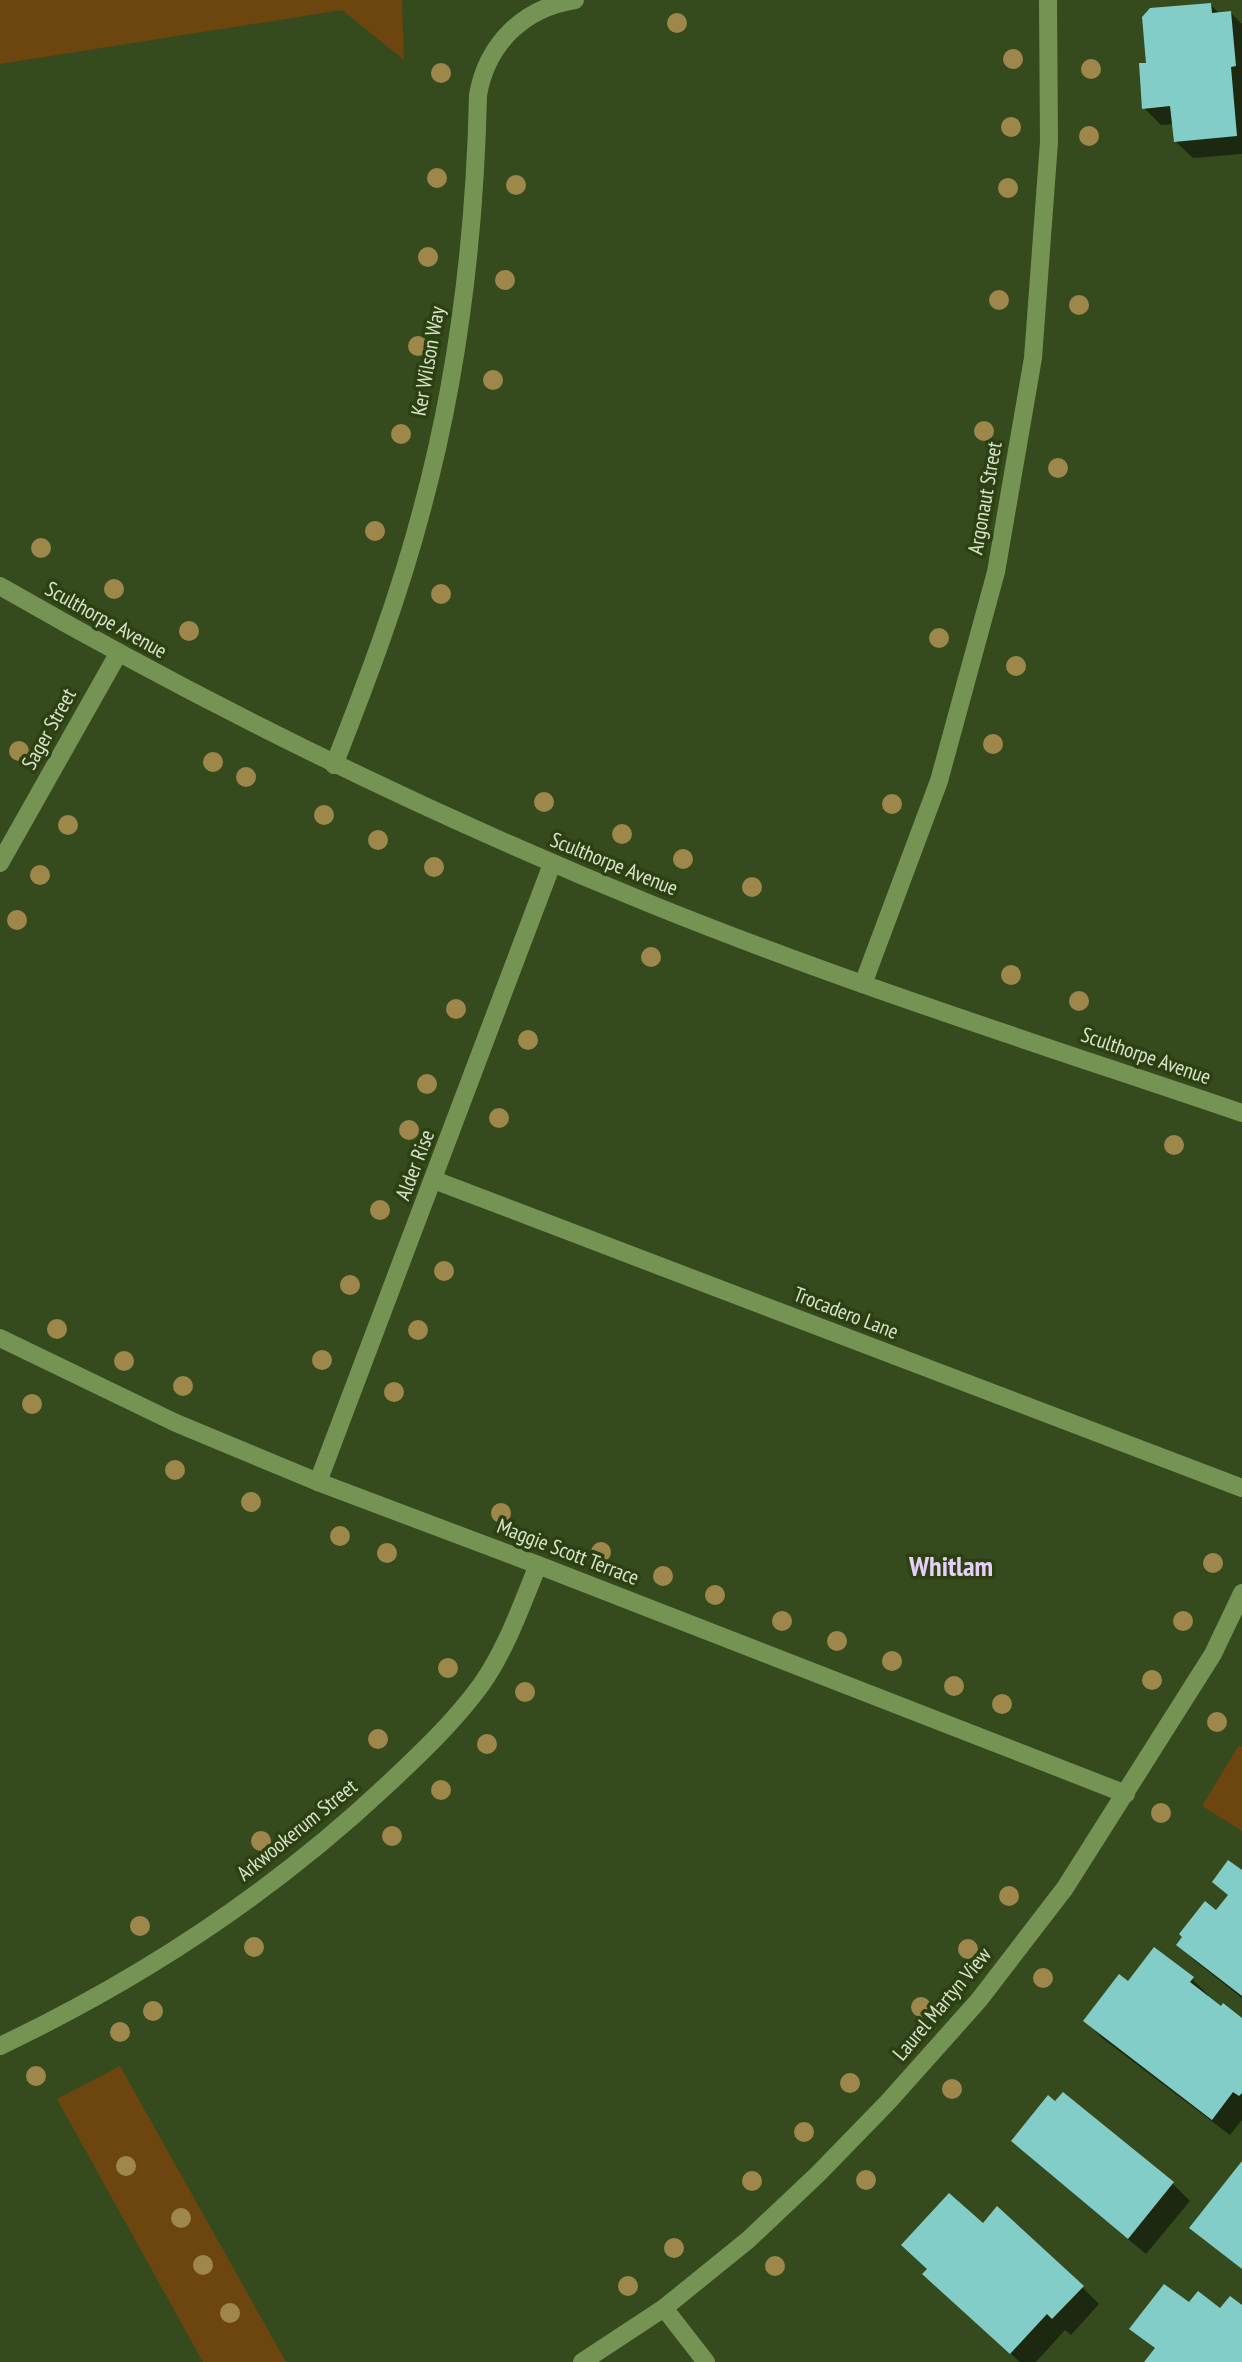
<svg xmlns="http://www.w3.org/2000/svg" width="1242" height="2362" viewBox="0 0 1242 2362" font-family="'PT Sans Narrow',sans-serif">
<rect width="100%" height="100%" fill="#364b1d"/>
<!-- green -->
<g fill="#6c450f">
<path d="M0 0H402L404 60 342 10 0 64Z"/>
<path d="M1239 1745 1242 1747V1831L1202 1806Z"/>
<path d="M120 2066 286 2362H203L57 2099Z"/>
</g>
<!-- shadow -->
<g fill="#0007">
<path d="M1211 5 1220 14 1231 13 1242 24V154L1193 158 1175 141 1174 124 1161 125 1144 108 1148 65Z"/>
<path d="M1242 1873V1998L1195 1961 1178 1944 1216 1913 1229 1896 1214 1882Z"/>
<path d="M1192 1979 1209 1996 1207 1998 1242 2020V2120L1230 2135 1102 2038 1085 2020 1128 1983Z"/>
<path d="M1063 2094 1173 2184 1190 2201 1146 2254 1031 2158 1014 2141Z"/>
<path d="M1082 2287 1099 2304 1071 2335 1065 2330 1036 2362H1020L942 2291Z"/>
</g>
<!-- building -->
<g fill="#83cdc8">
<path d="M1211 3 1212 13 1231 11 1236 66 1231 67 1237 136 1174 142 1170 106 1142 109 1139 63H1146L1142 17 1150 8Z"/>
<path d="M1228 1860 1242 1870V1996L1176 1945 1182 1937 1179 1934 1205 1901 1216 1910 1228 1895 1212 1882Z"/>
<path d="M1154 1947 1194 1977 1190 1982 1221 2006 1223 2003 1242 2018V2093L1239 2096 1233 2092 1212 2120 1083 2021 1119 1974 1128 1981Z"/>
<path d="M1063 2092 1174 2182 1128 2239 1011 2141 1048 2095 1055 2101Z"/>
<path d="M1242 2161V2269L1189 2228Z"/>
<path d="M949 2193 983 2223 997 2206 1084 2286 1052 2319 1047 2314 1010 2354 922 2274 927 2269 901 2245Z"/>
<path d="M1164 2284 1189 2302 1198 2291 1220 2308 1230 2296 1242 2305V2362H1144L1155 2348 1129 2329Z"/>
</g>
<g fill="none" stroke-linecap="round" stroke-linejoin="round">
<!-- minor -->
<g stroke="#759453" stroke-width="18">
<path d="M0 586C212 708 426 813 653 905 846 983 1045 1046 1242 1113"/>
<path d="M334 765C367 681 399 597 422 509 458 376 475 234 478 95 487 44 523 8 575 0"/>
<path d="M0 863 118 654"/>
<path d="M863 984 939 781 996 572 1033 358 1049 142 1048 0"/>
<path d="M434 1180 1242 1488"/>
<path d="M0 1338 176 1423 318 1482 538 1565 1126 1794"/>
<path d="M318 1482 552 864"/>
<path d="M0 2046C141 1979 273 1892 387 1785 420 1754 454 1722 481 1685 506 1650 522 1604 538 1565"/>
<path d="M664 2308 706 2362"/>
<path d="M582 2362 664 2308 748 2240 818 2174 888 2102 979 2000 1065 1888 1213 1654 1242 1593"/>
</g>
</g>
<!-- trees -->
<g fill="#9e874b">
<circle cx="677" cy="23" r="10"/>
<circle cx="1013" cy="59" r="10"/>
<circle cx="1091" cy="69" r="10"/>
<circle cx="441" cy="73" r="10"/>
<circle cx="1011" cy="127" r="10"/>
<circle cx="1089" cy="136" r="10"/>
<circle cx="437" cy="178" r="10"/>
<circle cx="516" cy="185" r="10"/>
<circle cx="1008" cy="188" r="10"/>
<circle cx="428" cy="257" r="10"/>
<circle cx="505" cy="280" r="10"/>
<circle cx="999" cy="300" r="10"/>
<circle cx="1079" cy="305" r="10"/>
<circle cx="418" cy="346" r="10"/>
<circle cx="493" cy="380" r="10"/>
<circle cx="984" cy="431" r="10"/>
<circle cx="401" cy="434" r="10"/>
<circle cx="1058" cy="468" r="10"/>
<circle cx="375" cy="531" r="10"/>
<circle cx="41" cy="548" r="10"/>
<circle cx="114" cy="589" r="10"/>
<circle cx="441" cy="594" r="10"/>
<circle cx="189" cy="631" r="10"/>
<circle cx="939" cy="638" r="10"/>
<circle cx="1016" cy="666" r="10"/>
<circle cx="993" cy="744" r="10"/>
<circle cx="19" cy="751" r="10"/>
<circle cx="213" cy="762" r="10"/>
<circle cx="246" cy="777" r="10"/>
<circle cx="544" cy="802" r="10"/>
<circle cx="892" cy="804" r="10"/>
<circle cx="324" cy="815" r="10"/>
<circle cx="68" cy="825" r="10"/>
<circle cx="622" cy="834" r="10"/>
<circle cx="378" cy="840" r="10"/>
<circle cx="683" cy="859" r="10"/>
<circle cx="434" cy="867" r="10"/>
<circle cx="40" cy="875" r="10"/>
<circle cx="752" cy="887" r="10"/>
<circle cx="17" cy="920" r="10"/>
<circle cx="651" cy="957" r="10"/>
<circle cx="1011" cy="975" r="10"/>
<circle cx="1079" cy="1001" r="10"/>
<circle cx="456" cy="1009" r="10"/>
<circle cx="528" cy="1040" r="10"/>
<circle cx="427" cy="1084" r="10"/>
<circle cx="499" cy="1118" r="10"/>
<circle cx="409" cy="1130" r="10"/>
<circle cx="1174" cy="1145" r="10"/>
<circle cx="380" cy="1210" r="10"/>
<circle cx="444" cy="1271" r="10"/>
<circle cx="350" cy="1285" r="10"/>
<circle cx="57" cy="1329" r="10"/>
<circle cx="418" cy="1330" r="10"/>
<circle cx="322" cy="1360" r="10"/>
<circle cx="124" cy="1361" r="10"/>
<circle cx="183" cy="1386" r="10"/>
<circle cx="394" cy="1392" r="10"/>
<circle cx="32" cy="1404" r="10"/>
<circle cx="175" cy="1470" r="10"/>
<circle cx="251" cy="1502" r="10"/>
<circle cx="501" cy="1513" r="10"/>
<circle cx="340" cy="1536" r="10"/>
<circle cx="601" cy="1552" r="10"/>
<circle cx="387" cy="1553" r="10"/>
<circle cx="1213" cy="1563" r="10"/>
<circle cx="663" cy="1576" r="10"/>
<circle cx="715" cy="1595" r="10"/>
<circle cx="782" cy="1621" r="10"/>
<circle cx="1183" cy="1621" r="10"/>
<circle cx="837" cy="1641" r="10"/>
<circle cx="892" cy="1661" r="10"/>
<circle cx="448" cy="1668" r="10"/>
<circle cx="1152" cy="1680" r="10"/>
<circle cx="954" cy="1686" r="10"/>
<circle cx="525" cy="1692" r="10"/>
<circle cx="1002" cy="1704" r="10"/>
<circle cx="1217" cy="1722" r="10"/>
<circle cx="378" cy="1739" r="10"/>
<circle cx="487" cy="1744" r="10"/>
<circle cx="441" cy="1790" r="10"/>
<circle cx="1161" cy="1813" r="10"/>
<circle cx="392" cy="1836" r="10"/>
<circle cx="261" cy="1841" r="10"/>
<circle cx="1009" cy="1896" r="10"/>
<circle cx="140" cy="1926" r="10"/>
<circle cx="254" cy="1947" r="10"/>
<circle cx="968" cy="1949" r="10"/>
<circle cx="1043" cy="1978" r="10"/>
<circle cx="921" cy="2007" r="10"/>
<circle cx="153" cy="2011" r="10"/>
<circle cx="120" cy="2032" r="10"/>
<circle cx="36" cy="2076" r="10"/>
<circle cx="850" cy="2083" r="10"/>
<circle cx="952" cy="2089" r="10"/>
<circle cx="804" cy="2132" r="10"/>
<circle cx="126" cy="2166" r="10"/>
<circle cx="866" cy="2180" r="10"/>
<circle cx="752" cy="2181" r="10"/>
<circle cx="181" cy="2218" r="10"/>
<circle cx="674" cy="2248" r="10"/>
<circle cx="203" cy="2265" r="10"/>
<circle cx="775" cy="2266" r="10"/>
<circle cx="628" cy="2286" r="10"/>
<circle cx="230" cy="2313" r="10"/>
</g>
<g text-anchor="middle" stroke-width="7" stroke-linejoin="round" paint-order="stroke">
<!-- street labels -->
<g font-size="21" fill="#d7e4ca" stroke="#2c4012">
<text transform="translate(428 361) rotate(-80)" y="7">Ker Wilson Way</text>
<text transform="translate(985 498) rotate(-80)" y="7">Argonaut Street</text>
<text transform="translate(106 620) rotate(29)" y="7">Sculthorpe Avenue</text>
<text transform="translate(49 729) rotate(-61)" y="7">Sager Street</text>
<text transform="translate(614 864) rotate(22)" y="7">Sculthorpe Avenue</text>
<text transform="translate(1146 1056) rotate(19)" y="7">Sculthorpe Avenue</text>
<text transform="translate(415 1165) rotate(-69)" y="7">Alder Rise</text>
<text transform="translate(846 1313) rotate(21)" y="7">Trocadero Lane</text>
<text transform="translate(568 1552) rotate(21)" y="7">Maggie Scott Terrace</text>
<text transform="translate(297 1830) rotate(-39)" y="7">Arkwookerum Street</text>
<text transform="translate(942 2004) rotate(-50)" y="7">Laurel Martyn View</text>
</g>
<!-- district labels -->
<g font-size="28" font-weight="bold" fill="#e6d0f8" stroke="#2c4012">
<text x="951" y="1576">Whitlam</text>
</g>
</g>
</svg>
